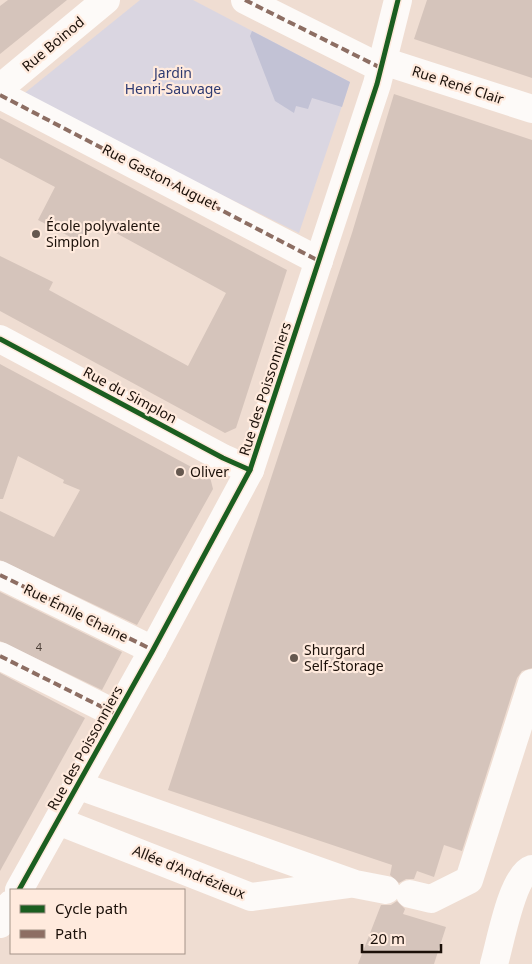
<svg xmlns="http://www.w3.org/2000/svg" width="532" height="964" viewBox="0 0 532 964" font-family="'Noto Sans',sans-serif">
<rect width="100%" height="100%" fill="#efddd2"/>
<!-- green -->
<path fill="#dad6e1" d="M140 0H193L350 82 299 233 21 96Z"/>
<!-- forest -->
<path fill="#c2c2d5" d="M252 31 350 82 342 107 312 98 308 109 296 106 294 113 275 101 250 36Z"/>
<!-- building -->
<g fill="#d5c4bb">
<path d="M8 0H67L0 54V6Z"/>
<path d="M427 0H532V78L414 39Z"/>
<path d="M394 94 532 140V668L522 671 517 678 462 851 444 845 434 877 417 871 414 879H406L399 883 390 875 392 865 168 790 352 233Z"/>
<path d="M0 118 287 270 236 428 225 433 0 311V256L53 282 49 290 188 366 226 293 94 221 82 243 38 220 55 187 0 158Z"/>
<path d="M0 364 210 477 213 489 137 625 0 560V511L54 537 80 490 63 483 64 480 18 456 3 499H0Z"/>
<path d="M0 592 122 652 102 690 0 641Z"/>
<path d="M0 673 85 718 0 871Z"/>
<path d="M397 901 405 909 403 914 446 927 434 964H358L381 905H391Z"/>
</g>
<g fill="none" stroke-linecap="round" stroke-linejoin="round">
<!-- minor -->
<g stroke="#fdfaf8" stroke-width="28">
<path d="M245 0 381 68"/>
<path d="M383 61 532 109"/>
<path d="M0 88 106 0"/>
<path d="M0 95 319 261"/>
<path d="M0 339 223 458 250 470"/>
<path d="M0 575 153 650"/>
<path d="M0 656 116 714"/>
<path d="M77 785 355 884 386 890"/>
<path d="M58 821 251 897 348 884"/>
<path d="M19 890 153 650 250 470 377 84 398 0"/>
<path d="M410 894 431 899 469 880 532 683"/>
<path d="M0 924 11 904"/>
<path d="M494 964C500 944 512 875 532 869"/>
</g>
<!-- quiet -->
<g stroke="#8d6e63" stroke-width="4" stroke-dasharray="8 4" stroke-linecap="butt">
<path d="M245 0 381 68"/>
<path d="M0 95 319 261"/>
<path d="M0 575 153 650"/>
<path d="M0 656 116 714"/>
</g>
<!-- cycleway casing -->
<g stroke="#ffeadd" stroke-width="8">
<g id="cycleway">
<path d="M0 339 223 458 250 470"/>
<path d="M19 890 153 650 250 470 377 84 398 0"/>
</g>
</g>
<!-- cycleway -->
<use href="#cycleway" stroke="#1b5e20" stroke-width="5"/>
</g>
<!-- markers -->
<g fill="#65584f" stroke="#ffeadd" stroke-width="2">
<circle cx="36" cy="234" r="5"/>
<circle cx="180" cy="472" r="5"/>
<circle cx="294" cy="658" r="5"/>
</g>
<g text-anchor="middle" stroke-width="4.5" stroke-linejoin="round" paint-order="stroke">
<!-- number labels -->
<g font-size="11" fill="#4c3f37">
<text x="39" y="651">4</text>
</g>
<!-- street labels -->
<g font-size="14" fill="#1b1009" stroke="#ffeadd">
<text transform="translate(53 44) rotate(-40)" y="5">Rue Boinod</text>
<text transform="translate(458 85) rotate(18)" y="5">Rue René Clair</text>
<text transform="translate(160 177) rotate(27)" y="5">Rue Gaston Auguet</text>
<text transform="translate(265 389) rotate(-72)" y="5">Rue des Poissonniers</text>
<text transform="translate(130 395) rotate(28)" y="5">Rue du Simplon</text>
<text transform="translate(76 613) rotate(26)" y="5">Rue Émile Chaine</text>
<text transform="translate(85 748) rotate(-61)" y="5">Rue des Poissonniers</text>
<text transform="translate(189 872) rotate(22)" y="5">Allée d'Andrézieux</text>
</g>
<!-- park labels -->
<g font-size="14" fill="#2e3a71" stroke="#ffeadd">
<text x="173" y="78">Jardin<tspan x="173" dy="16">Henri-Sauvage</tspan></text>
</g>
<!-- poi labels -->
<g font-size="14" fill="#1b1009" stroke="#ffeadd" text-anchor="start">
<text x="46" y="231">École polyvalente<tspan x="46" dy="16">Simplon</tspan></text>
<text x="190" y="477">Oliver</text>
<text x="304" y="655">Shurgard<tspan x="304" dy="16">Self-Storage</tspan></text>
</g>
</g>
<!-- legend -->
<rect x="10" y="889" width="175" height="65" fill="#ffeadd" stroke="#a49388"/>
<rect x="20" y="905" width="25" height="8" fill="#1b5e20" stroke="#a49388"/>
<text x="55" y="914" font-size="15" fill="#1b1009">Cycle path</text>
<rect x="20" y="930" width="25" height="8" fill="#8d6e63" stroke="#a49388"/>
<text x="55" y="939" font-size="15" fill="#1b1009">Path</text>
<!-- scale -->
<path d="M362 944v8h79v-8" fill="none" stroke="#1b1009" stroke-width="2.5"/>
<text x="370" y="944" font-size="15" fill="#1b1009" stroke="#ffeadd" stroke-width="4" paint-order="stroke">20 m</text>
</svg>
